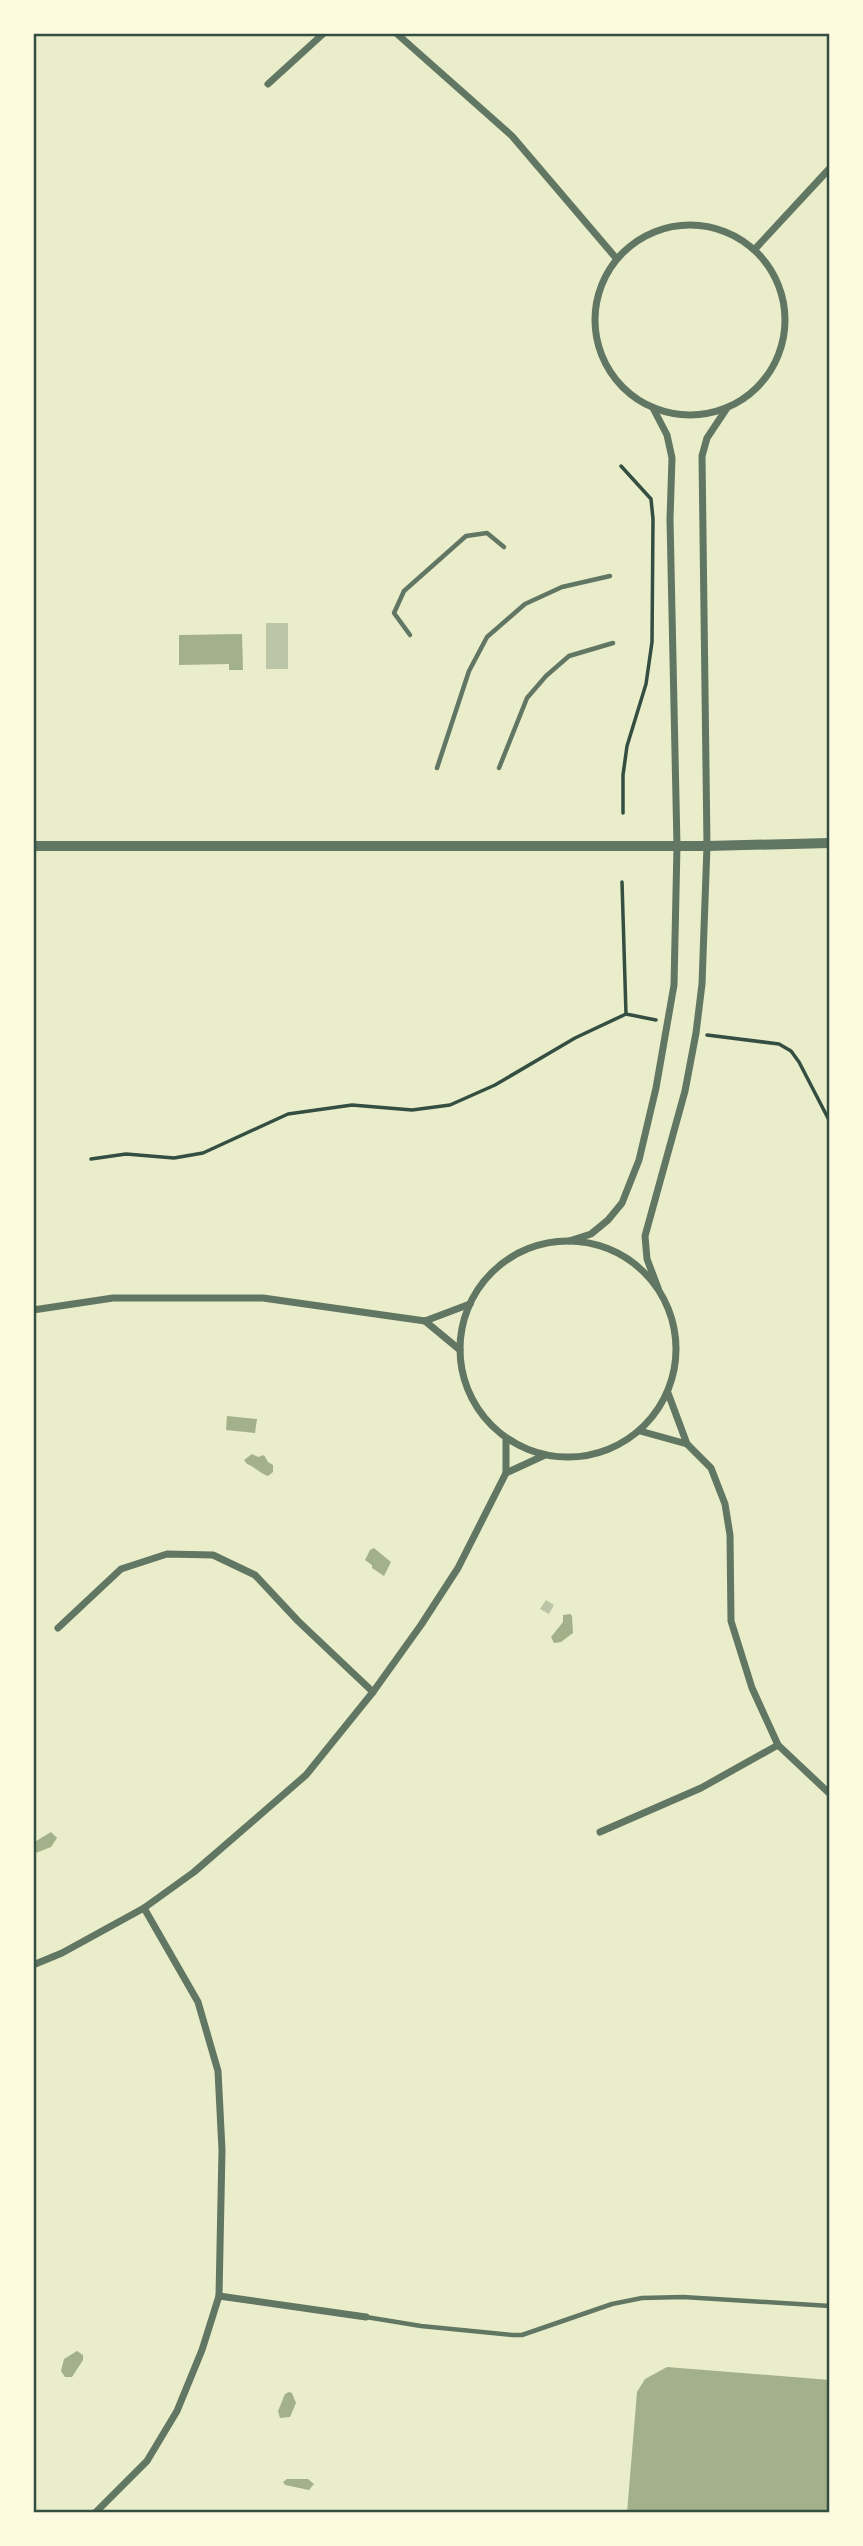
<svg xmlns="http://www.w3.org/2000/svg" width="863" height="2546" viewBox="0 0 863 2546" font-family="'Asap Condensed',sans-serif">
<rect width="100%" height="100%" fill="#e9edc9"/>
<!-- water -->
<g fill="#a3b18a">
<path d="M242 634 243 670H229V664L179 665V635Z"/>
<path d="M227 1416 257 1419 255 1433 226 1430Z"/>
<path d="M252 1454 258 1457 264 1455 268 1462 273 1465V1472L268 1476C261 1474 255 1467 247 1464L244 1460Z"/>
<path d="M374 1548 391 1562 384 1576 372 1568V1565L365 1560 370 1550Z"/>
<path d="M570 1614 572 1616 573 1633 561 1642 554 1643 551 1637 563 1622V1615Z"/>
<path d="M51 1832 57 1838 51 1847 33 1854V1843Z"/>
<path d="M77 2351 83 2355V2360L72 2377H65L61 2371 64 2359Z"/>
<path d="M667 2367 830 2380V2513H627L637 2392 645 2379Z"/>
<path d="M289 2392 292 2393 296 2403 290 2417 280 2418 278 2411 285 2394Z"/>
<path d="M287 2479H308L314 2484 309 2490 285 2485 283 2482Z"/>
</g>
<!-- building -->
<g fill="#bcc5a7">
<rect x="266" y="623" width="22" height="46"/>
<path d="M546 1600 554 1605 549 1614 540 1609Z"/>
</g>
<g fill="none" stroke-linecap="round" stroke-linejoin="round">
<!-- path -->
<g stroke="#344e41" stroke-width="3.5">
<path d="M621 466 651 499 653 519 652 642 646 684 627 746 623 775V813"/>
<path d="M622 882 626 1014 656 1020"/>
<path d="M707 1035 779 1044 791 1051 799 1062 830 1122"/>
<path d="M91 1159 126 1154 174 1158 203 1153 288 1114 352 1105 412 1110 450 1105 495 1085 575 1038 626 1014"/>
</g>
<!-- service -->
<g stroke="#617663" stroke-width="4.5">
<path d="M410 635 394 613 404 591 466 536 487 533 504 547"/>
<path d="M437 768 469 671 487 637 525 604 562 587 610 576"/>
<path d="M499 768 527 698 546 676 569 656 613 643"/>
<path d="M366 2317 421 2326 512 2335H522L612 2304 642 2298 683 2297 830 2306"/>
</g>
<!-- minor -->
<g stroke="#617663" stroke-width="7">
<path d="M396 33 512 136 616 258"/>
<path d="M268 84 324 33"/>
<circle cx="690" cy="320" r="95"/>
<path d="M755 249 830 168"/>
<circle cx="568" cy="1349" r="108"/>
<path d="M569 1241 591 1234 608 1220 622 1203 639 1160 656 1088 674 985 677 846 670 519 672 458 667 435 653 408"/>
<path d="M658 1288 647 1259 645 1236 685 1091 696 1033 702 984 707 846 702 456 707 438 727 408"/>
<path d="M33 1310 113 1298H263L425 1321 470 1304"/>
<path d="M425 1321 460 1350"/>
<path d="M668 1393 687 1444 711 1468 725 1504 730 1535 731 1621 752 1688 778 1745 830 1794"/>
<path d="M640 1431 687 1444"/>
<path d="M506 1473 545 1455"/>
<path d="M58 1628 121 1569 167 1554 213 1555 255 1575 298 1621 373 1692"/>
<path d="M600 1832 701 1788 778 1745"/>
<path d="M33 1965 62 1953 144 1908 194 1872 306 1775 373 1692 421 1625 458 1568 506 1473V1438"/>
<path d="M219 2296 366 2317"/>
<path d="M95 2513 147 2461 177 2411 202 2350 219 2296 222 2150 218 2071 198 2002 144 1908"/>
</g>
<!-- tertiary -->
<path stroke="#617663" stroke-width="10" d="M33 846H707L830 843"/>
</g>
<!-- border -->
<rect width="863" height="2546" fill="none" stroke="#fefae0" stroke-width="70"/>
<rect x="35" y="35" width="793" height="2476" fill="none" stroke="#344e41" stroke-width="2.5"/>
</svg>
